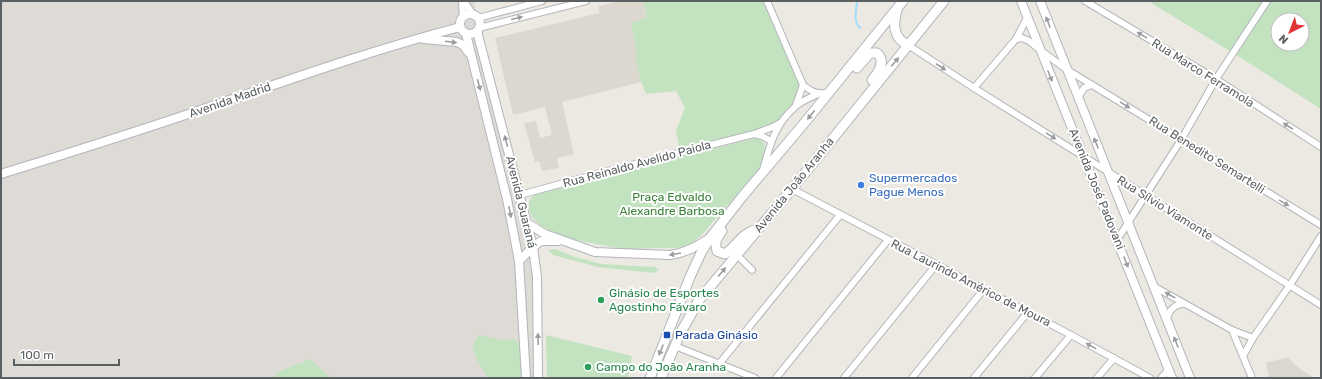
<svg xmlns="http://www.w3.org/2000/svg" width="1322" height="379" viewBox="0 0 1322 379" font-family="Rubik,sans-serif">
<rect width="100%" height="100%" fill="#ece9e2"/>
<!-- industrial -->
<path fill="#dedbd7" d="M1 1H474L530 222 535 258 537 378H1Z"/>
<!-- education -->
<g fill="#dcd8d0">
<path d="M621 1H644L647 18 634 32 637 52 636 55 641 82 562 102 574 154 557 158 559 168 542 171 539 161 535 162 524 123 536 121 540 138 552 135 545 107 513 115 495 38 599 13V6Z"/>
<path d="M1288 357 1295 365 1314 378H1269L1266 363Z"/>
</g>
<!-- green -->
<g fill="#c3e3c0" fill-rule="evenodd">
<path d="M644 1H767L803 85 796 105 780 123 761 131 680 153 676 130 685 108 676 91 646 94 641 82 635 55 637 52 631 23 647 18Z"/>
<path d="M1148 1H1321V109L1233 53ZM1278 20H1302V44H1278Z"/>
<path d="M752 139H759L764 143 766 151 759 169 705 231C700 237 694 243 686 246 677 249 666 248 656 248 648 248 640 249 632 249 608 247 533 237 529 209 527 202 531 197 537 194Z"/>
<path d="M555 249 575 257 602 264 655 267 659 270 653 273 598 267 553 255 548 250Z"/>
<path d="M478 335 502 340 514 339 524 346 531 355 528 367 523 378H488L477 360 472 347Z"/>
<path d="M546 335 632 356 628 378H547Z"/>
<path d="M310 359 331 378H274L278 372Z"/>
</g>
<g fill="none" stroke-linecap="round" stroke-linejoin="round">
<!-- stream -->
<path stroke="#a4dcfa" stroke-width="2" d="M856 1 857 2C856 12 853 21 860 28"/>
<!-- minor casing -->
<g stroke="#b3b5b9" stroke-width="8">
<g id="minor">
<path d="M462 1 463 17"/>
<path d="M464 1 474 16"/>
<path d="M767 1 803 85C813 93 817 94 829 93"/>
<path d="M1085 1 1216 79 1321 147"/>
<path d="M478 18 542 1"/>
<path d="M479 28 586 1"/>
<path d="M1016 39 1022 38 1029 41 1040 50 1066 69 1321 225"/>
<path d="M908 45 974 88 1321 305"/>
<path d="M974 88 1016 39 1027 18"/>
<path d="M1078 98 1084 88 1092 85"/>
<path d="M796 105 803 85"/>
<path d="M754 134 762 136 771 141"/>
<path d="M763 170C770 144 775 124 796 106 802 101 811 97 818 94"/>
<path d="M792 189 1071 335 1150 378"/>
<path d="M520 195 604 172 754 134 773 127 780 123"/>
<path d="M1117 240 1181 140 1216 79 1267 1"/>
<path d="M737 255 752 270"/>
<path d="M1155 287 1232 330 1253 338"/>
<path d="M1167 319C1169 310 1175 304 1184 304"/>
<path d="M1232 330 1252 378"/>
<path d="M675 346 755 378"/>
<path d="M1243 356 1253 338 1290 285 1321 236"/>
<path d="M719 364 840 215"/>
<path d="M776 378 888 240"/>
<path d="M844 378 936 265"/>
<path d="M912 378 984 289"/>
<path d="M974 378 1028 312"/>
<path d="M1035 378 1071 335"/>
<path d="M1097 378 1114 358"/>
<path d="M1161 378 1169 369"/>
</g>
</g>
<!-- tertiary casing -->
<g stroke="#b3b5b9" stroke-width="10">
<g id="tertiary">
<path d="M1021 1 1172 378"/>
<path d="M1040 1 1190 378"/>
<circle cx="470" cy="24" r="10"/>
<path d="M477 31 533 247 537 277 538 378"/>
<path d="M466 34 507 199 519 261 526 378"/>
<path d="M424 39 457 42 463 45 469 53"/>
<path d="M1 174C72 152 142 130 212 106 294 78 376 49 460 27"/>
<path d="M527 223 545 234 595 252 670 255C686 253 697 246 710 238"/>
<path d="M519 261 533 247 541 241H558"/>
</g>
</g>
<!-- secondary casing -->
<g stroke="#b1b6b9" stroke-width="11">
<g id="secondary">
<path d="M897 10C893 25 893 38 908 45"/>
<path d="M857 68 870 53H877C886 61 879 72 872 80"/>
<path d="M722 231C717 238 714 242 717 251L725 254C738 245 741 233 758 229"/>
<path d="M650 378 690 277 701 253 710 238 742 197 806 121 903 1"/>
<path d="M661 378 681 332 699 300 792 189 944 1"/>
</g>
</g>
<!-- minor -->
<use href="#minor" stroke="#fff" stroke-width="6"/>
<!-- tertiary -->
<use href="#tertiary" stroke="#fff" stroke-width="8"/>
<!-- secondary -->
<use href="#secondary" stroke="#fff" stroke-width="9"/>
</g>
<!-- one-way arrows -->
<defs><path id="oneway-solid" d="M-6-.8H1V-3.2L6.5 0L1 3.2V.8H-6Z"/></defs>
<g fill="#9c9fa1">
<use href="#oneway-solid" transform="translate(517 18) rotate(-14)"/>
<use href="#oneway-solid" transform="translate(1048 22) rotate(-111)"/>
<use href="#oneway-solid" transform="translate(1142 35) rotate(-149)"/>
<use href="#oneway-solid" transform="translate(451 42) rotate(7)"/>
<use href="#oneway-solid" transform="translate(895 62) rotate(-50)"/>
<use href="#oneway-solid" transform="translate(941 67) rotate(33)"/>
<use href="#oneway-solid" transform="translate(1050 76) rotate(68)"/>
<use href="#oneway-solid" transform="translate(479 85) rotate(75)"/>
<use href="#oneway-solid" transform="translate(1125 105) rotate(32)"/>
<use href="#oneway-solid" transform="translate(811 115) rotate(128)"/>
<use href="#oneway-solid" transform="translate(1288 126) rotate(-147)"/>
<use href="#oneway-solid" transform="translate(1051 136) rotate(32)"/>
<use href="#oneway-solid" transform="translate(506 141) rotate(-105)"/>
<use href="#oneway-solid" transform="translate(1096 143) rotate(-112)"/>
<use href="#oneway-solid" transform="translate(1284 203) rotate(31)"/>
<use href="#oneway-solid" transform="translate(510 212) rotate(79)"/>
<use href="#oneway-solid" transform="translate(675 254) rotate(170)"/>
<use href="#oneway-solid" transform="translate(1126 262) rotate(68)"/>
<use href="#oneway-solid" transform="translate(722 272) rotate(-50)"/>
<use href="#oneway-solid" transform="translate(1170 295) rotate(-150)"/>
<use href="#oneway-solid" transform="translate(538 339) rotate(-91)"/>
<use href="#oneway-solid" transform="translate(1176 342) rotate(-111)"/>
<use href="#oneway-solid" transform="translate(1091 346) rotate(-151)"/>
<use href="#oneway-solid" transform="translate(661 350) rotate(112)"/>
</g>
<!-- markers -->
<circle fill="#3f7fe0" stroke="#fff" stroke-width="1.5" cx="861" cy="185" r="4"/>
<g fill="#2e9e5b" stroke="#fff" stroke-width="1.5">
<circle cx="601" cy="300" r="4"/>
<circle cx="588" cy="367" r="4"/>
</g>
<rect fill="#1a4fb4" stroke="#fff" stroke-width="1.5" x="663" y="331" width="8" height="8" rx="2"/>
<g text-anchor="middle" stroke-width="4" stroke-linejoin="round" paint-order="stroke">
<!-- street labels -->
<g font-size="12" fill="#5a5f62" stroke="#fff">
<text transform="translate(1203 73) rotate(32)" y="4">Rua Marco Ferramola</text>
<text transform="translate(230 100) rotate(-19)" y="4">Avenida Madrid</text>
<text transform="translate(1207 155) rotate(32)" y="4">Rua Benedito Semartelli</text>
<text transform="translate(637 164) rotate(-15)" y="4">Rua Reinaldo Avelido Paiola</text>
<text transform="translate(794 185) rotate(-51)" y="4">Avenida João Aranha</text>
<text transform="translate(1097 189) rotate(68)" y="4">Avenida José Padovani</text>
<text transform="translate(521 202) rotate(76)" y="4">Avenida Guaraná</text>
<text transform="translate(1165 208) rotate(32)" y="4">Rua Sílvio Viamonte</text>
<text transform="translate(971 283) rotate(27)" y="4">Rua Laurindo Américo de Moura</text>
</g>
<!-- shop labels -->
<g font-size="12" fill="#366cbe" stroke="#fff" text-anchor="start">
<text x="869" y="182">Supermercados<tspan x="869" dy="14">Pague Menos</tspan></text>
</g>
<!-- park labels -->
<g font-size="12" fill="#3c8239" stroke="#fff">
<text x="672" y="201">Praça Edvaldo<tspan x="672" dy="14">Alexandre Barbosa</tspan></text>
</g>
<!-- leisure labels -->
<g font-size="12" fill="#27864d" stroke="#fff" text-anchor="start">
<text x="609" y="297">Ginásio de Esportes<tspan x="609" dy="14">Agostinho Fávaro</tspan></text>
<text x="596" y="371">Campo do João Aranha</text>
</g>
<!-- transit labels -->
<g font-size="12" fill="#164399" stroke="#fff" text-anchor="start">
<text x="675" y="339">Parada Ginásio</text>
</g>
</g>
<!-- border -->
<rect width="1322" height="379" fill="none" stroke="#5a5f62" stroke-width="4"/>
<!-- north arrow -->
<g transform="translate(1290 32) rotate(222)"><circle r="19" fill="#ffffff" stroke="#bdbfc0"/>
<path d="M0-3L7 15L0 10L-7 15Z" fill="#df3537"/>
<text y="-6" font-size="11" font-weight="bold" text-anchor="middle" fill="#5a5f62">N</text>
</g>
<!-- scale -->
<path d="M14 359v6h105v-6" fill="none" stroke="#5a5f62" stroke-width="2"/>
<text x="20" y="359" font-size="12" fill="#5a5f62" stroke="#ffffff" stroke-width="3" paint-order="stroke">100 m</text>
</svg>
